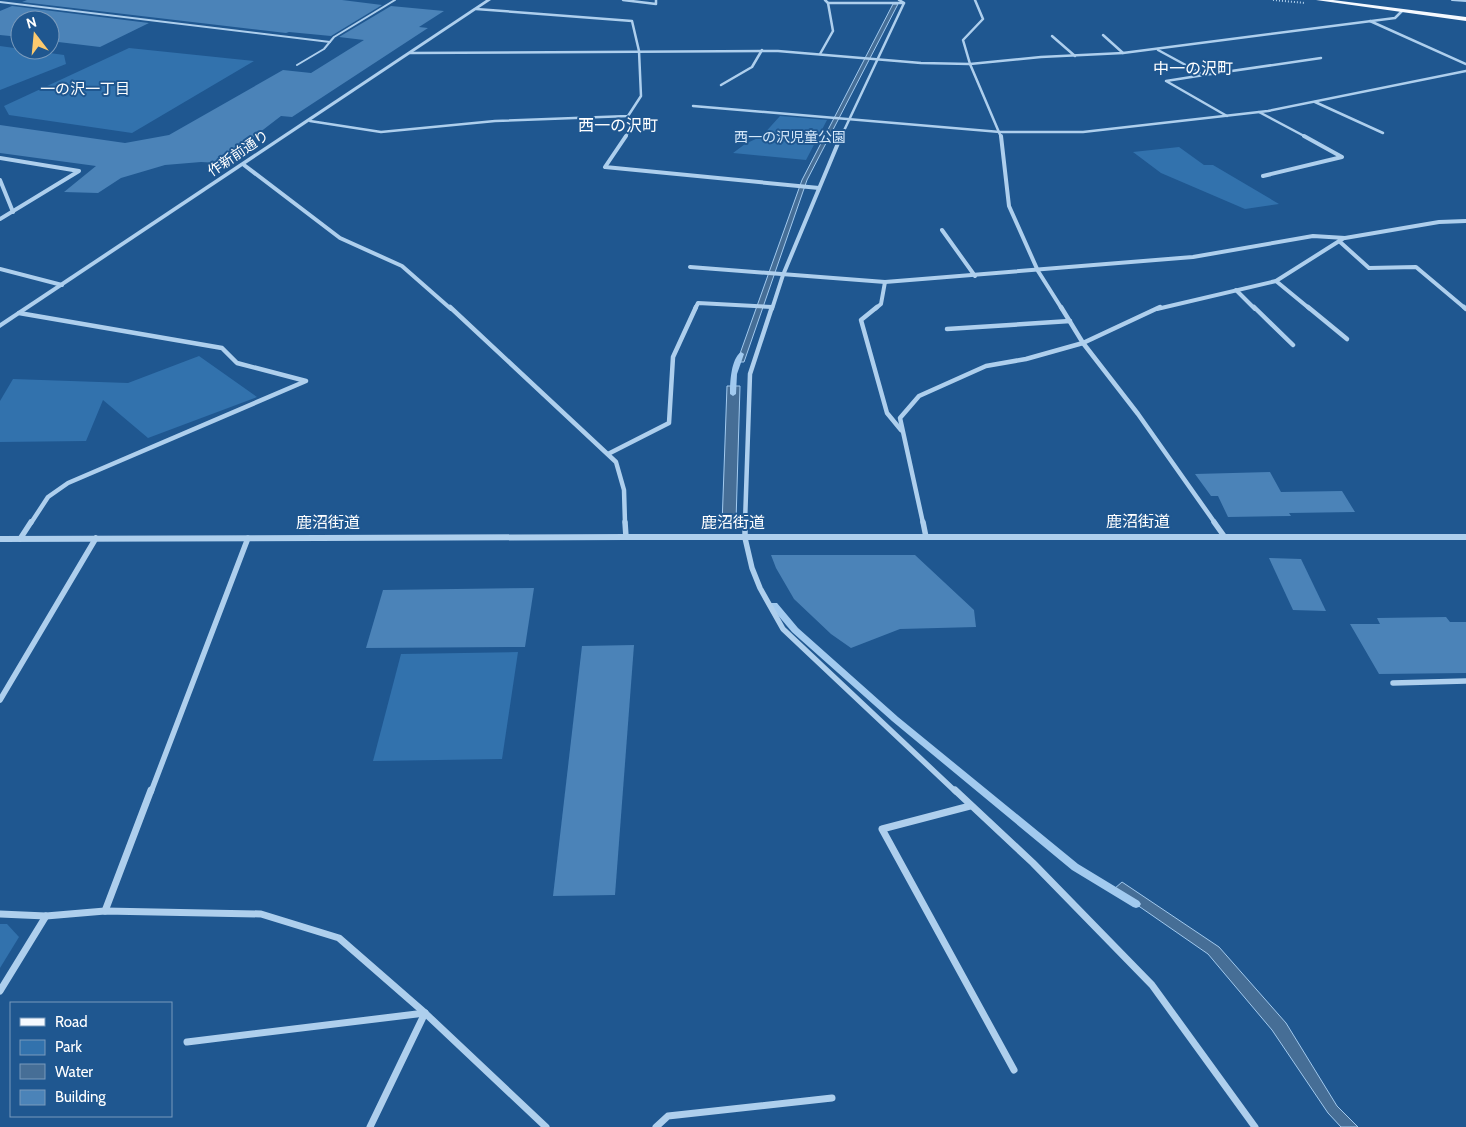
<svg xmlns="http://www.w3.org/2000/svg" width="1466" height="1127" viewBox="0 0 1466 1127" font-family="Cabin,'Noto Sans JP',sans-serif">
<rect width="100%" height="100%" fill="#1f5790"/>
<!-- green -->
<g fill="#3272ad">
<path d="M0 46 64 55 66 64 0 90Z"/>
<path d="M129 48 254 61 132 133 9 115 4 106Z"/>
<path d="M780 116 827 120 806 160 733 153 745 144 762 136Z"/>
<path d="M1179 147 1204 165H1213L1279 204 1245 209 1161 173 1133 152Z"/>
<path d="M199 356 257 397 148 438 103 400 86 441 0 442V401L13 379 128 383Z"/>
<path d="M518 652 502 759 373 761 401 654Z"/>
<path d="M0 924H7L19 937 0 968Z"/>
</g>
<!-- water -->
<g fill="#466e96" stroke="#a2caef">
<path d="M893 4H898L807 180 744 362H737L802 180Z"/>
<path d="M727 386H740L736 522 722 525Z"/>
<path d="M1122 882 1219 947 1286 1023 1337 1106 1358 1127H1341L1328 1113 1272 1030 1208 954 1114 889Z"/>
</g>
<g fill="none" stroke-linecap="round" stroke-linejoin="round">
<!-- stream -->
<g fill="#a2caef" fill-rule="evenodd">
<path d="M741 352 744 354 737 374 736 394 733 396 730 394C730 382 731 359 741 352Z"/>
<path d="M771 603H777L798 628 898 717 1078 864 1139 901 1141 904 1139 907 1136 908 1133 907 1072 870 892 721 792 632 771 607 770 605Z"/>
</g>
</g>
<!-- building -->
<g fill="#4b83b8">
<path d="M27 0H342L382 5 331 36 289 32 286 33 22 2Z"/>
<path d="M12 6 149 23 100 47 50 41V20H20V37L0 35V11Z"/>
<path d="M391 6 444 11 419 27 428 28 292 117 281 116 220 163 201 162 165 165 121 178 98 193 64 192 96 166 0 153V125L125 143 169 135 283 70 311 73 364 40 339 37Z"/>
<path d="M1270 472 1281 492 1342 491 1355 512 1289 513 1291 516 1228 517 1218 496H1211L1195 474Z"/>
<path d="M771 555H915L974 610 976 627 900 629 851 648 831 634 794 599 776 568Z"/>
<path d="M1269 558 1301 559 1326 611 1293 610Z"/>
<path d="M534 588 525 647 366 648 383 590Z"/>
<path d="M1446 617 1450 622H1466V673L1379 674 1350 624H1380L1377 618Z"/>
<path d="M634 645 615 895 553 896 582 646Z"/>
</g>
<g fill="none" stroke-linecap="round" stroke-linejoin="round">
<!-- path -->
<path stroke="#aecfed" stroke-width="2" stroke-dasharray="1 2" stroke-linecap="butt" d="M1273 0 1305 3"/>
<!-- service -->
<g stroke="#aecfed" stroke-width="2">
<path d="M1452 0 1466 1"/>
<path d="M0 2 330 42"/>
<path d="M297 65 324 49 334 37 395 0"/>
</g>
<!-- minor-far4 -->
<g stroke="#aecfed" stroke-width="2.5">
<path d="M623 0 656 4V0"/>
<path d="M825 0 828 3H904"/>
<path d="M975 0 983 19 963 40 970 64 1001 137"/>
<path d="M1370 21 1466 64"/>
<path d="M1103 35 1123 53"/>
<path d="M1052 36 1075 56"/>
<path d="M1158 50 1204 75 1166 81 1227 116"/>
<path d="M410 53 778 51 921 63 970 64 1041 57 1123 53 1395 18 1402 11"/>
<path d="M820 54 833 31 828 3"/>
<path d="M1204 75 1321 58"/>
<path d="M721 85 752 67 762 50"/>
<path d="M1315 102 1383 133"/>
<path d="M693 106 1000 132H1083L1268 111 1466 71"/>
<path d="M1259 112 1306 137"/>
<path d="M310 121 381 132 495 121 628 116 641 96 639 51 632 21 476 9"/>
<path d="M625 137 630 130 628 116"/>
<path d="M841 137 904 3 899 0"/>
</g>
<!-- minor-far3 -->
<g stroke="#aecfed" stroke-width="4">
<path d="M626 136 605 167 819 188"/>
<path d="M1001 136 1009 206 1038 271 1062 309"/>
<path d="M0 158 79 171 0 219"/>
<path d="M244 165 340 238 402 266 451 309"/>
<path d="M1263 176 1342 157 1304 136"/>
<path d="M0 180 13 212"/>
<path d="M942 230 975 276"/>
<path d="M1339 241 1369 268 1416 267 1466 309"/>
<path d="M690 267 885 282 1193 257 1313 236 1345 238 1439 222 1466 221"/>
<path d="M0 269 62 285"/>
<path d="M1276 281 1310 309"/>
<path d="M1236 290 1255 309"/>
<path d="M695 309 698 303 772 307"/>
<path d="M772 309 783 275 841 136"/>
<path d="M875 309 881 304 885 282"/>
<path d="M1157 309 1276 281 1344 238"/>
</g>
<!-- minor-far2 -->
<g stroke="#aecfed" stroke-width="4.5">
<path d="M450 307 616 462 624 490 625 523"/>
<path d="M877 307 861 320 887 413 901 430"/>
<path d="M1061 307 1083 343 1138 414 1215 523"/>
<path d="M1254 307 1293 345"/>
<path d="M1308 307 1347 339"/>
<path d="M1464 307 1466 309"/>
<path d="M19 313 222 348 237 363 306 381 68 483 48 497 31 523"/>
<path d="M947 329 1070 321"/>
<path d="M608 454 669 423 673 357 696 307"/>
<path d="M745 523 750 374 772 307"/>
<path d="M923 523 900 418 919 396 986 366 1026 359 1083 343 1160 307"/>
</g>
<!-- minor-far1 -->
<g stroke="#aecfed" stroke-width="5.5">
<path d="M625 522 626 537"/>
<path d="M745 522V538L752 568 760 588 783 629 956 792"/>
<path d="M923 522 926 537"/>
<path d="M1214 522 1224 536"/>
<path d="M20 539 31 522"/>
<path d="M1393 683 1466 681"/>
<path d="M0 700 96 538"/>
<path d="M151 792 248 538"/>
</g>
<!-- minor -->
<g stroke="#aecfed" stroke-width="7">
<path d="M955 790 1033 863 1152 985 1255 1127"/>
<path d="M970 806 882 829 1014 1070"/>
<path d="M105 911 151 790"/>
<path d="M0 914 46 916 105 911 261 914 339 938 425 1013 546 1127"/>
<path d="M0 991 46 916"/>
<path d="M187 1042 425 1013"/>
<path d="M370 1127 425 1013"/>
<path d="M656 1127 668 1116 832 1098"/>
</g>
<!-- tertiary -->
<g fill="#aecfed" fill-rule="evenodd">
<path d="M486 0H491L0 328V323Z"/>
<path d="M626 534H1466V540H626L0 542V536Z"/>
</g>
<!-- primary -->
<path fill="#f5f9ff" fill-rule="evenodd" d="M1316 0H1333L1466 17V21Z"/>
</g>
<g text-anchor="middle" stroke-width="4" stroke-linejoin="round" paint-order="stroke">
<!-- far-park labels -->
<g font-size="14" fill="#d4e7f9" stroke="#1f5790">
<text x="790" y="142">西一の沢児童公園</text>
</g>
<!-- far-street labels -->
<g font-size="14" fill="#fff" stroke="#1f5790">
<text transform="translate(238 153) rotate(-34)" y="5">作新前通り</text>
</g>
<!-- far-neighbourhood labels -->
<g font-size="15" fill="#fff" stroke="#1f5790">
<text x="85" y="94">一の沢一丁目</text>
</g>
<!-- far-quarter labels -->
<g font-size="16" fill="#fff" stroke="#1f5790">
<text x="1193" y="74">中一の沢町</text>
<text x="618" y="131">西一の沢町</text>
</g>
<!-- street labels -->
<g font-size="16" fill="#fff" stroke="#1f5790">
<text x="1138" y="527">鹿沼街道</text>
<text x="328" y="528">鹿沼街道</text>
<text x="733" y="528">鹿沼街道</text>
</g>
</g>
<!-- legend -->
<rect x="10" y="1002" width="162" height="115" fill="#1f5790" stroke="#799abc"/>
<rect x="20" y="1018" width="25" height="8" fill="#f5f9ff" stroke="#799abc"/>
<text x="55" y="1027" font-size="15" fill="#ffffff">Road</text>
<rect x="20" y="1040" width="25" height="15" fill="#3272ad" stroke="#799abc"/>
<text x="55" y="1052" font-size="15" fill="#ffffff">Park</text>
<rect x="20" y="1064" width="25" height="15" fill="#466e96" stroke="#799abc"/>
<text x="55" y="1077" font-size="15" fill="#ffffff">Water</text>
<rect x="20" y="1090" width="25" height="15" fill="#4b83b8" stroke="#799abc"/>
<text x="55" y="1102" font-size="15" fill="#ffffff">Building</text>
<!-- north arrow -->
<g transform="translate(35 35) rotate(344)"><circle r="24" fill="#1f5790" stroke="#799abc"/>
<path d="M0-4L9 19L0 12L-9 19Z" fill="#fbc96e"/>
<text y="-8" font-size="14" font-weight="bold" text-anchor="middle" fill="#ffffff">N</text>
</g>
</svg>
